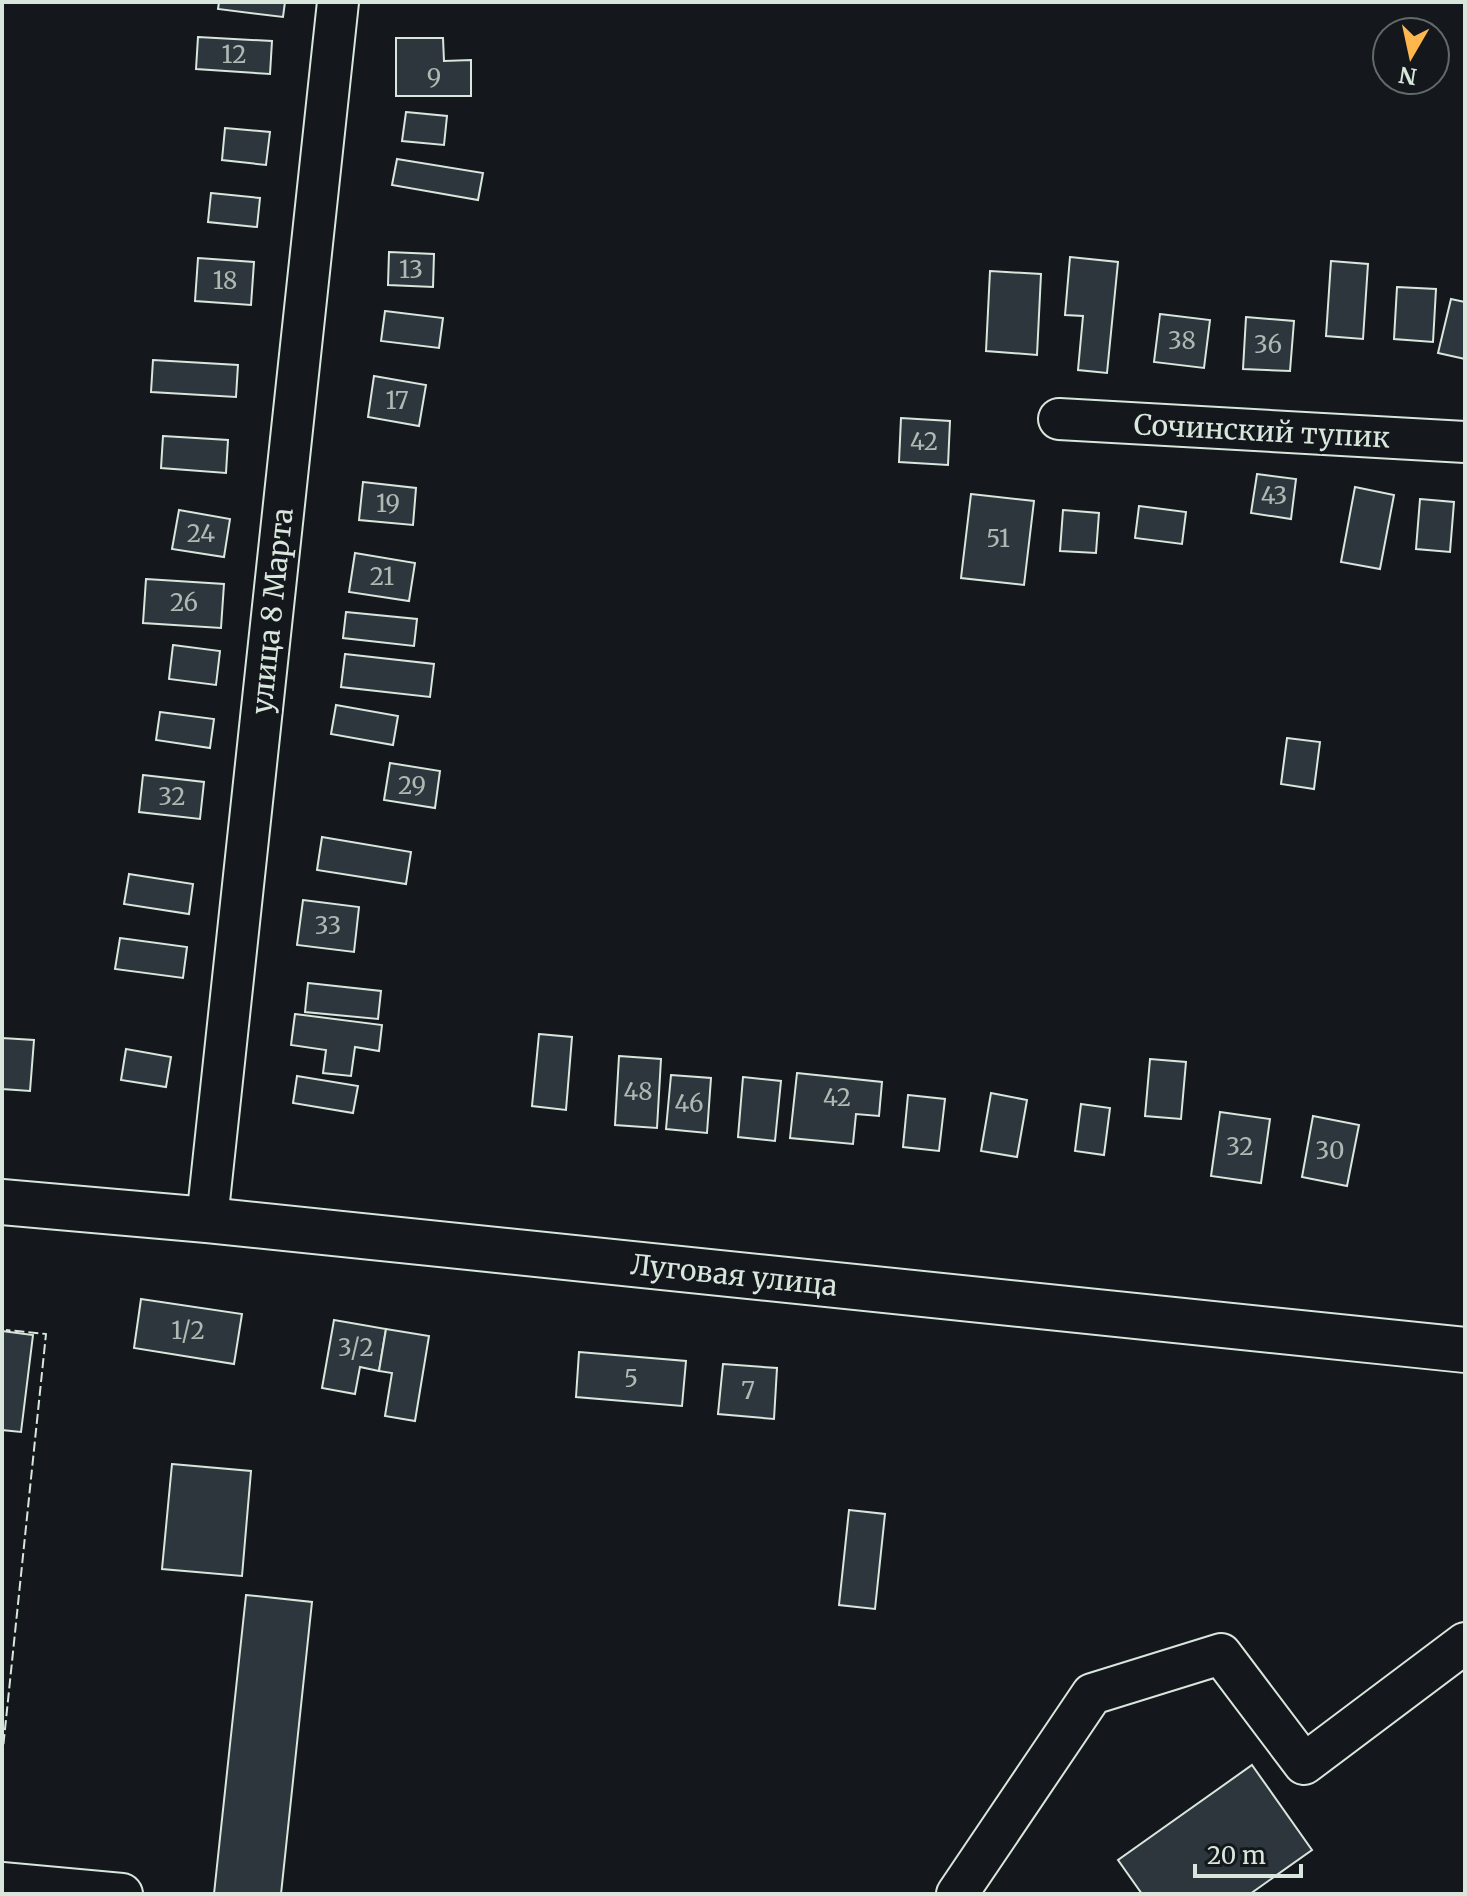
<svg xmlns="http://www.w3.org/2000/svg" width="1467" height="1896" viewBox="0 0 1467 1896" font-family="Merriweather,serif">
<rect width="100%" height="100%" fill="#14181c"/>
<!-- building -->
<g fill="#2c363c" stroke="#d8e6dc" stroke-width="2">
<path d="M219 2H285L283 17 218 9Z"/>
<path d="M198 37 272 41 270 74 196 69Z"/>
<path d="M396 38H443L444 61 471 60V96H396Z"/>
<path d="M406 112 447 116 444 145 402 141Z"/>
<path d="M225 128 270 132 266 165 222 160Z"/>
<path d="M397 159 483 173 478 200 392 185Z"/>
<path d="M211 193 260 198 257 227 208 222Z"/>
<path d="M389 252 434 254 433 287 388 285Z"/>
<path d="M1070 257 1118 262 1107 373 1078 370 1083 316 1065 315Z"/>
<path d="M198 258 254 262 251 305 195 301Z"/>
<path d="M1331 261 1368 264 1363 339 1326 336Z"/>
<path d="M990 271 1041 274 1037 355 986 351Z"/>
<path d="M1397 287 1436 289 1433 342 1394 339Z"/>
<path d="M1451 299 1465 302V359L1438 353Z"/>
<path d="M385 311 443 318 439 348 381 341Z"/>
<path d="M1160 314 1210 320 1204 368 1154 362Z"/>
<path d="M1246 317 1294 321 1290 371 1243 369Z"/>
<path d="M153 360 238 365 236 397 151 392Z"/>
<path d="M374 376 426 385 419 426 368 417Z"/>
<path d="M901 418 950 421 948 465 899 462Z"/>
<path d="M163 436 228 440 226 473 161 468Z"/>
<path d="M1257 474 1296 479 1291 519 1251 513Z"/>
<path d="M363 482 416 488 413 525 359 520Z"/>
<path d="M1355 487 1394 495 1380 569 1341 562Z"/>
<path d="M971 494 1034 501 1024 585 961 578Z"/>
<path d="M1420 499 1454 502 1450 552 1416 549Z"/>
<path d="M1139 506 1186 512 1182 544 1135 538Z"/>
<path d="M179 510 230 519 224 557 172 549Z"/>
<path d="M1063 510 1099 513 1096 553 1060 551Z"/>
<path d="M355 553 415 563 409 601 349 592Z"/>
<path d="M146 579 224 584 221 628 143 623Z"/>
<path d="M346 612 417 619 414 646 343 638Z"/>
<path d="M173 645 220 651 216 685 169 679Z"/>
<path d="M345 654 434 664 430 697 341 687Z"/>
<path d="M336 705 398 716 393 745 331 734Z"/>
<path d="M160 712 214 719 210 748 156 740Z"/>
<path d="M1287 738 1320 742 1314 789 1281 784Z"/>
<path d="M390 763 440 771 435 808 384 800Z"/>
<path d="M143 775 204 782 200 819 139 812Z"/>
<path d="M322 837 411 852 406 884 317 870Z"/>
<path d="M129 874 193 884 189 914 124 904Z"/>
<path d="M303 900 359 907 354 952 297 945Z"/>
<path d="M120 938 187 947 183 978 115 969Z"/>
<path d="M308 983 381 991 378 1019 305 1012Z"/>
<path d="M295 1014 382 1025 379 1051 355 1047 351 1076 323 1073 326 1050 291 1045Z"/>
<path d="M539 1034 572 1037 566 1110 532 1106Z"/>
<path d="M2 1038 34 1040 30 1091 2 1089Z"/>
<path d="M126 1049 171 1057 166 1087 121 1080Z"/>
<path d="M619 1056 661 1059 657 1128 615 1125Z"/>
<path d="M1150 1059 1186 1062 1181 1119 1145 1116Z"/>
<path d="M797 1073 882 1082 879 1116 856 1114 853 1144 790 1138Z"/>
<path d="M671 1075 711 1078 707 1133 666 1129Z"/>
<path d="M297 1076 358 1086 353 1113 293 1103Z"/>
<path d="M743 1077 781 1081 775 1141 738 1137Z"/>
<path d="M991 1093 1027 1100 1017 1157 981 1151Z"/>
<path d="M908 1095 945 1099 939 1151 903 1147Z"/>
<path d="M1081 1104 1110 1108 1104 1155 1075 1151Z"/>
<path d="M1220 1112 1270 1119 1261 1183 1211 1176Z"/>
<path d="M1313 1116 1359 1125 1347 1186 1302 1177Z"/>
<path d="M141 1299 242 1314 234 1364 134 1348Z"/>
<path d="M334 1320 386 1329 379 1371 360 1367 355 1394 322 1388Z"/>
<path d="M386 1329 429 1336 415 1421 385 1416 392 1373 379 1371Z"/>
<path d="M2 1331 33 1335 21 1432 2 1430Z"/>
<path d="M579 1352 686 1361 682 1406 576 1397Z"/>
<path d="M723 1364 777 1368 774 1419 718 1414Z"/>
<path d="M172 1464 251 1471 242 1576 162 1569Z"/>
<path d="M849 1510 885 1514 875 1609 839 1605Z"/>
<path d="M246 1595 312 1602 281 1894H214Z"/>
<path d="M1252 1765 1312 1850 1250 1894H1142L1118 1860Z"/>
</g>
<g fill="none" stroke-linecap="round" stroke-linejoin="round">
<!-- minor casing -->
<g stroke="#d8e6dc" stroke-width="44">
<g id="minor">
<path d="M1059 419 1465 442"/>
<path d="M207 1220 338 2"/>
<path d="M2 1883 122 1894"/>
<path d="M957 1894 1092 1694 1221 1654 1304 1764 1465 1643"/>
</g>
</g>
<!-- major casing -->
<g stroke="#d8e6dc" stroke-width="48">
<path id="major" d="M2 1202 207 1220 1465 1350"/>
</g>
<!-- minor -->
<use href="#minor" stroke="#14181c" stroke-width="40"/>
<!-- major -->
<use href="#major" stroke="#14181c" stroke-width="44"/>
<!-- fence -->
<path stroke="#d8e6dc" stroke-width="2" stroke-dasharray="10 4" stroke-linecap="butt" d="M2 1758 46 1334 6 1330"/>
</g>
<g text-anchor="middle" stroke-width="6" stroke-linejoin="round" paint-order="stroke">
<!-- number labels -->
<g font-size="24" fill="#adbab4">
<text x="234" y="63">12</text>
<text x="434" y="86">9</text>
<text x="411" y="278">13</text>
<text x="225" y="289">18</text>
<text x="1182" y="349">38</text>
<text x="1268" y="353">36</text>
<text x="397" y="409">17</text>
<text x="924" y="450">42</text>
<text x="1274" y="504">43</text>
<text x="388" y="512">19</text>
<text x="201" y="542">24</text>
<text x="998" y="547">51</text>
<text x="382" y="585">21</text>
<text x="184" y="611">26</text>
<text x="412" y="794">29</text>
<text x="172" y="805">32</text>
<text x="328" y="934">33</text>
<text x="638" y="1100">48</text>
<text x="837" y="1106">42</text>
<text x="689" y="1112">46</text>
<text x="1240" y="1155">32</text>
<text x="1330" y="1159">30</text>
<text x="188" y="1339">1/2</text>
<text x="356" y="1356">3/2</text>
<text x="631" y="1387">5</text>
<text x="748" y="1399">7</text>
</g>
<!-- street labels -->
<g font-size="28" fill="#d8e6dc" stroke="#14181c">
<text transform="translate(1262 431) rotate(3)" y="10">Сочинский тупик</text>
<text transform="translate(272 611) rotate(-84)" y="10">улица 8 Марта</text>
<text transform="translate(734 1275) rotate(6)" y="10">Луговая улица</text>
</g>
</g>
<!-- border -->
<rect width="1467" height="1896" fill="none" stroke="#d8e6dc" stroke-width="8"/>
<!-- north arrow -->
<g transform="translate(1411 56) rotate(189)"><circle r="38" fill="#14181c" stroke="#626a69" stroke-width="2"/>
<path d="M0-6L14 30L0 20L-14 30Z" fill="#ffb74d"/>
<text y="-12" font-size="22" font-weight="bold" text-anchor="middle" fill="#d8e6dc">N</text>
</g>
<!-- scale -->
<path d="M1195 1864v12h106v-12" fill="none" stroke="#d8e6dc" stroke-width="4"/>
<text x="1207" y="1864" font-size="24" fill="#d8e6dc" stroke="#14181c" stroke-width="6" paint-order="stroke">20 m</text>
</svg>
